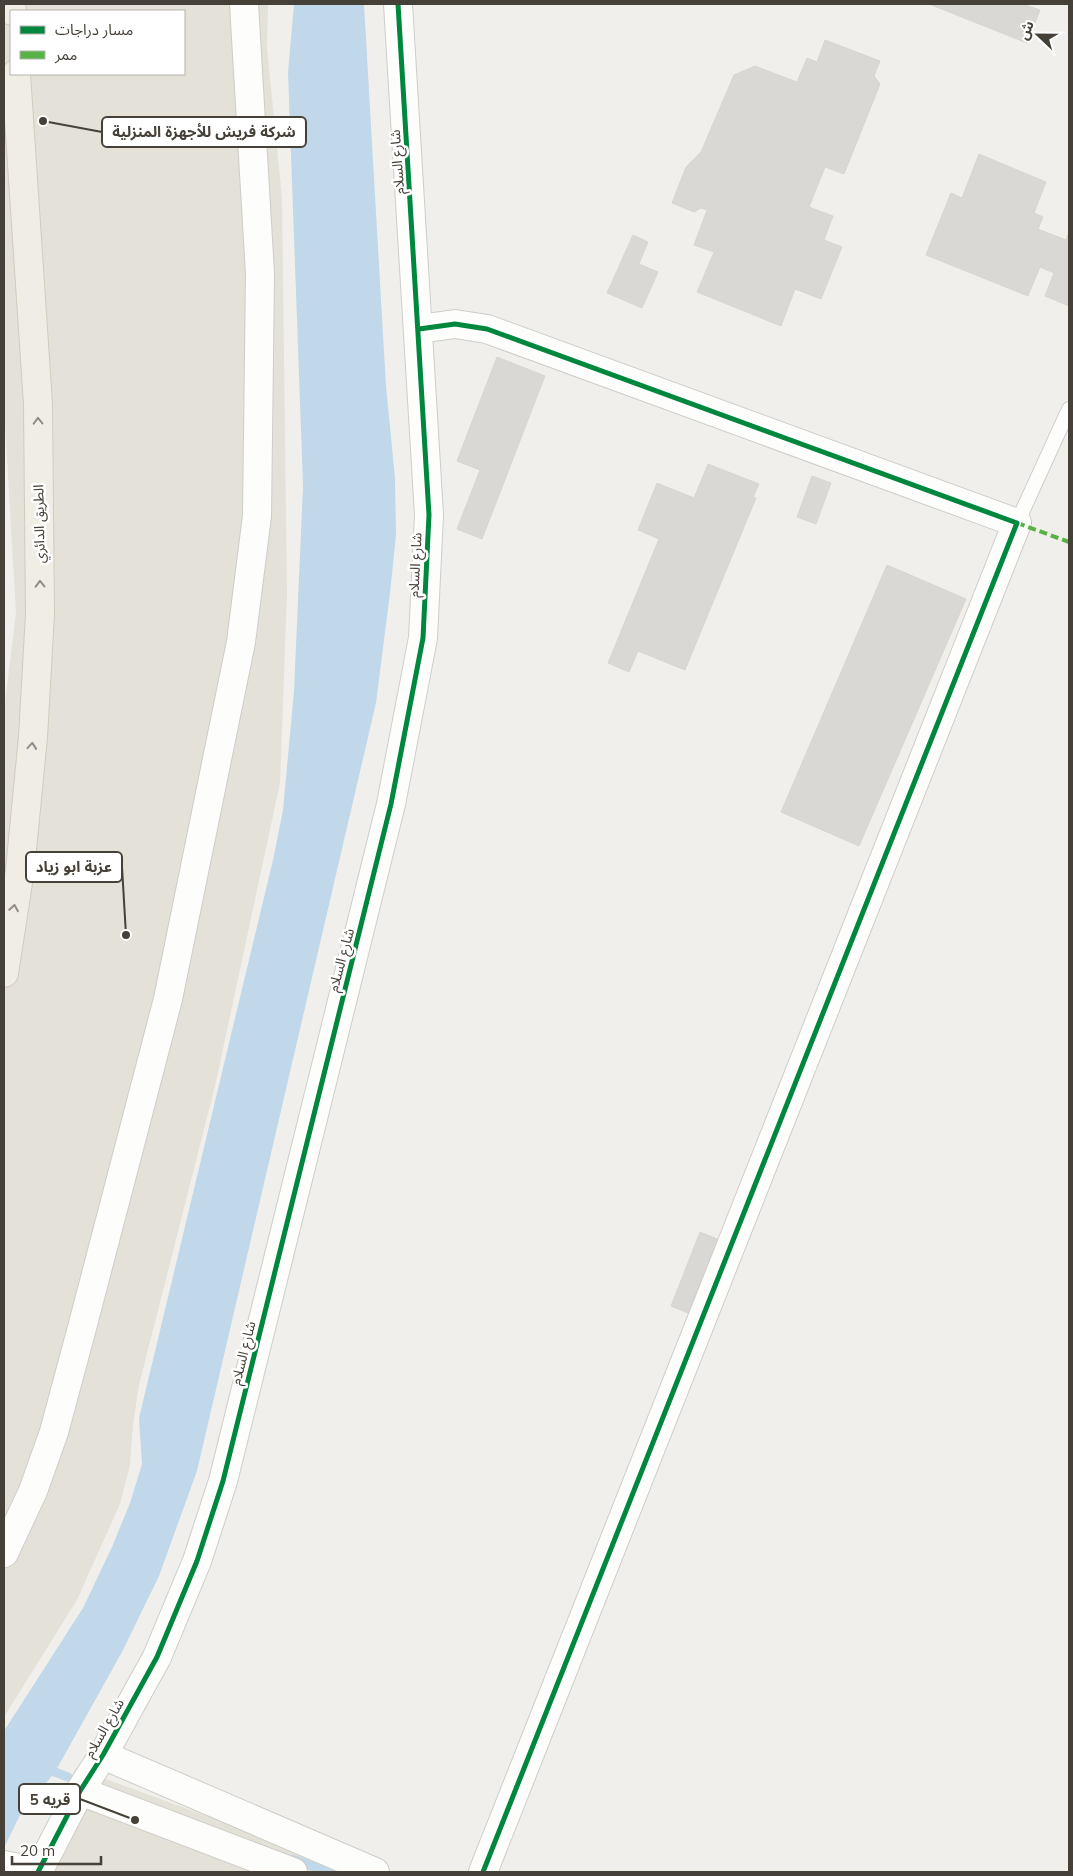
<svg xmlns="http://www.w3.org/2000/svg" width="1073" height="1876" viewBox="0 0 1073 1876" font-family="Mulish,'Noto Sans Arabic',sans-serif">
<rect width="100%" height="100%" fill="#f1efeb"/>
<!-- residential -->
<g fill="#e4e1d9" fill-rule="evenodd">
<path d="M4 4H268L267 48 282 198 287 594 280 783 215 1086 139 1385 133 1424 130 1465 120 1504 77 1600 4 1717V710L16 613 4 407ZM11 11H184V74H11Z"/>
<path d="M76 1768 359 1872H27Z"/>
</g>
<!-- water -->
<path fill="#c0d8ea" d="M294 4H364L386 386 395 478 396 535 390 593 376 703 197 1471 159 1576 122 1652 55 1772 19 1817 4 1848V1731L83 1608 112 1547 130 1503 142 1464 139 1418 273 860 283 810 294 691 303 486 288 72Z"/>
<g fill="none" stroke-linecap="round" stroke-linejoin="round">
<!-- stream -->
<g stroke="#c0d8ea" stroke-width="9">
<path d="M44 1768 68 1777"/>
<path d="M292 1859 329 1872"/>
</g>
</g>
<!-- building -->
<g fill="#dad8d4" stroke="#d9d6d1">
<path d="M929 4H1022L1040 10 1027 43Z"/>
<path d="M825 40 880 61 874 76 880 84 844 174 825 167 809 207 833 216 824 240 842 247 821 299 795 289 781 326 697 292 714 252 694 245 707 210 701 208 694 212 672 203 686 167 701 152 734 75 755 66 797 82 807 58 817 62Z"/>
<path d="M979 154 1046 182 1034 213 1043 217 1038 229 1066 240 1069 232V306L1045 296 1054 273 1040 267 1028 296 926 255 951 193 962 198Z"/>
<path d="M633 235 648 242 639 264 658 272 642 308 607 293Z"/>
<path d="M497 357 545 376 482 539 457 529 480 470 457 461Z"/>
<path d="M708 464 759 484 753 497 756 498 685 670 638 651 629 672 608 663 659 539 638 530 657 483 694 498Z"/>
<path d="M812 476 831 483 816 524 797 517Z"/>
<path d="M887 565 966 599 859 846 781 812Z"/>
<path d="M700 1232 722 1241 693 1315 671 1306Z"/>
</g>
<g fill="none" stroke-linecap="round" stroke-linejoin="round">
<!-- lane casing -->
<g stroke="#cecdc9" stroke-width="16">
<path id="lane" d="M1017 523 1069 409"/>
</g>
<!-- street casing -->
<g stroke="#cecdc9" stroke-width="30">
<g id="street">
<path d="M419 329 455 324 487 329 1017 523 483 1872"/>
<path d="M4 1553 33 1491 54 1432 83 1324 168 999 241 642 257 516 260 274 244 4"/>
<path d="M103 1755 375 1872"/>
<path d="M80 1791 293 1872"/>
<path d="M4 1865 37 1872"/>
<path d="M38 1872 80 1791 103 1755 157 1657 197 1561 223 1481 391 804 423 638 429 515 398 4"/>
</g>
</g>
<!-- primary casing -->
<g stroke="#d1cbbb" stroke-width="30">
<g id="primary">
<path d="M11 4 12 11"/>
<path d="M4 973 20 870 33 737 40 614 38 404 16 74"/>
</g>
</g>
<!-- lane -->
<use href="#lane" stroke="#fdfdfc" stroke-width="14"/>
<!-- street -->
<use href="#street" stroke="#fdfdfc" stroke-width="28"/>
<!-- primary -->
<use href="#primary" stroke="#f0ede5" stroke-width="28"/>
<!-- quiet -->
<path stroke="#57b346" stroke-width="4" stroke-dasharray="8 4" stroke-linecap="butt" d="M1017 523 1069 542"/>
<!-- cycleway casing -->
<g stroke="#fff" stroke-width="8">
<g id="cycleway">
<path d="M419 329 455 324 487 329 1017 523 483 1872"/>
<path d="M38 1872 80 1791 103 1755 157 1657 197 1561 223 1481 391 804 423 638 429 515 398 4"/>
</g>
</g>
<!-- cycleway -->
<use href="#cycleway" stroke="#00873e" stroke-width="5"/>
</g>
<!-- one-way arrows -->
<defs><path id="oneway-chevron" d="M-2-3.5L2.5 0L-2 3.5" fill="none" stroke-width="1.6" stroke-linecap="round" stroke-linejoin="round" transform="scale(1.25)"/></defs>
<g stroke="#928e86">
<use href="#oneway-chevron" transform="translate(38 421) rotate(-91)"/>
<use href="#oneway-chevron" transform="translate(40 584) rotate(-91)"/>
<use href="#oneway-chevron" transform="translate(32 746) rotate(-85)"/>
<use href="#oneway-chevron" transform="translate(14 908) rotate(-81)"/>
</g>
<g text-anchor="middle" stroke-width="5" stroke-linejoin="round" paint-order="stroke">
<!-- street labels -->
<g font-size="14" fill="#464138" stroke="#fff">
<text transform="translate(397 162) rotate(-94)" y="5">شارع السلام</text>
<text transform="translate(39 524) rotate(-91)" y="5">الطريق الدائري</text>
<text transform="translate(415 565) rotate(-87)" y="5">شارع السلام</text>
<text transform="translate(341 960) rotate(-75)" y="5">شارع السلام</text>
<text transform="translate(243 1353) rotate(-76)" y="5">شارع السلام</text>
<text transform="translate(104 1728) rotate(-60)" y="5">شارع السلام</text>
</g>
</g>
<!-- callouts -->
<path fill="none" stroke="#464138" stroke-width="2" d="M43 121L102 132M126 935L122 867M135 1820L80 1799"/>
<g fill="#464138" stroke="#fff" stroke-width="2">
<circle cx="43" cy="121" r="5"/>
<circle cx="126" cy="935" r="5"/>
<circle cx="135" cy="1820" r="5"/>
</g>
<g fill="#fff" stroke="#464138" stroke-width="2">
<rect x="102" y="117" width="204" height="30" rx="5"/>
<rect x="26" y="852" width="96" height="30" rx="5"/>
<rect x="19" y="1784" width="61" height="30" rx="5"/>
</g>
<g font-size="15" text-anchor="middle" font-weight="bold" fill="#464138">
<text x="204" y="137">شركة فريش للأجهزة المنزلية</text>
<text x="74" y="872">عزبة ابو زياد</text>
<text x="50" y="1805">قريه 5</text>
</g>
<!-- border -->
<rect width="1073" height="1876" fill="none" stroke="#464138" stroke-width="10"/>
<!-- legend -->
<rect x="10" y="10" width="175" height="65" fill="#ffffff" stroke="#b5b3af"/>
<rect x="20" y="26" width="25" height="8" fill="#00873e" stroke="#b5b3af"/>
<text x="55" y="35" font-size="15" fill="#464138">مسار دراجات</text>
<rect x="20" y="51" width="25" height="8" fill="#57b346" stroke="#b5b3af"/>
<text x="55" y="60" font-size="15" fill="#464138">ممر</text>
<!-- north arrow -->
<g transform="translate(1038 35) rotate(292)" stroke="#ffffff" stroke-width="4" paint-order="stroke">
<path d="M0-4L9 19L0 12L-9 19Z" fill="#464138"/>
<text y="-8" font-size="14" font-weight="bold" text-anchor="middle" fill="#464138">ش</text>
</g>
<!-- scale -->
<path d="M12 1856v8h89v-8" fill="none" stroke="#464138" stroke-width="2.5"/>
<text x="20" y="1856" font-size="15" fill="#464138" stroke="#ffffff" stroke-width="4" paint-order="stroke">20 m</text>
</svg>
